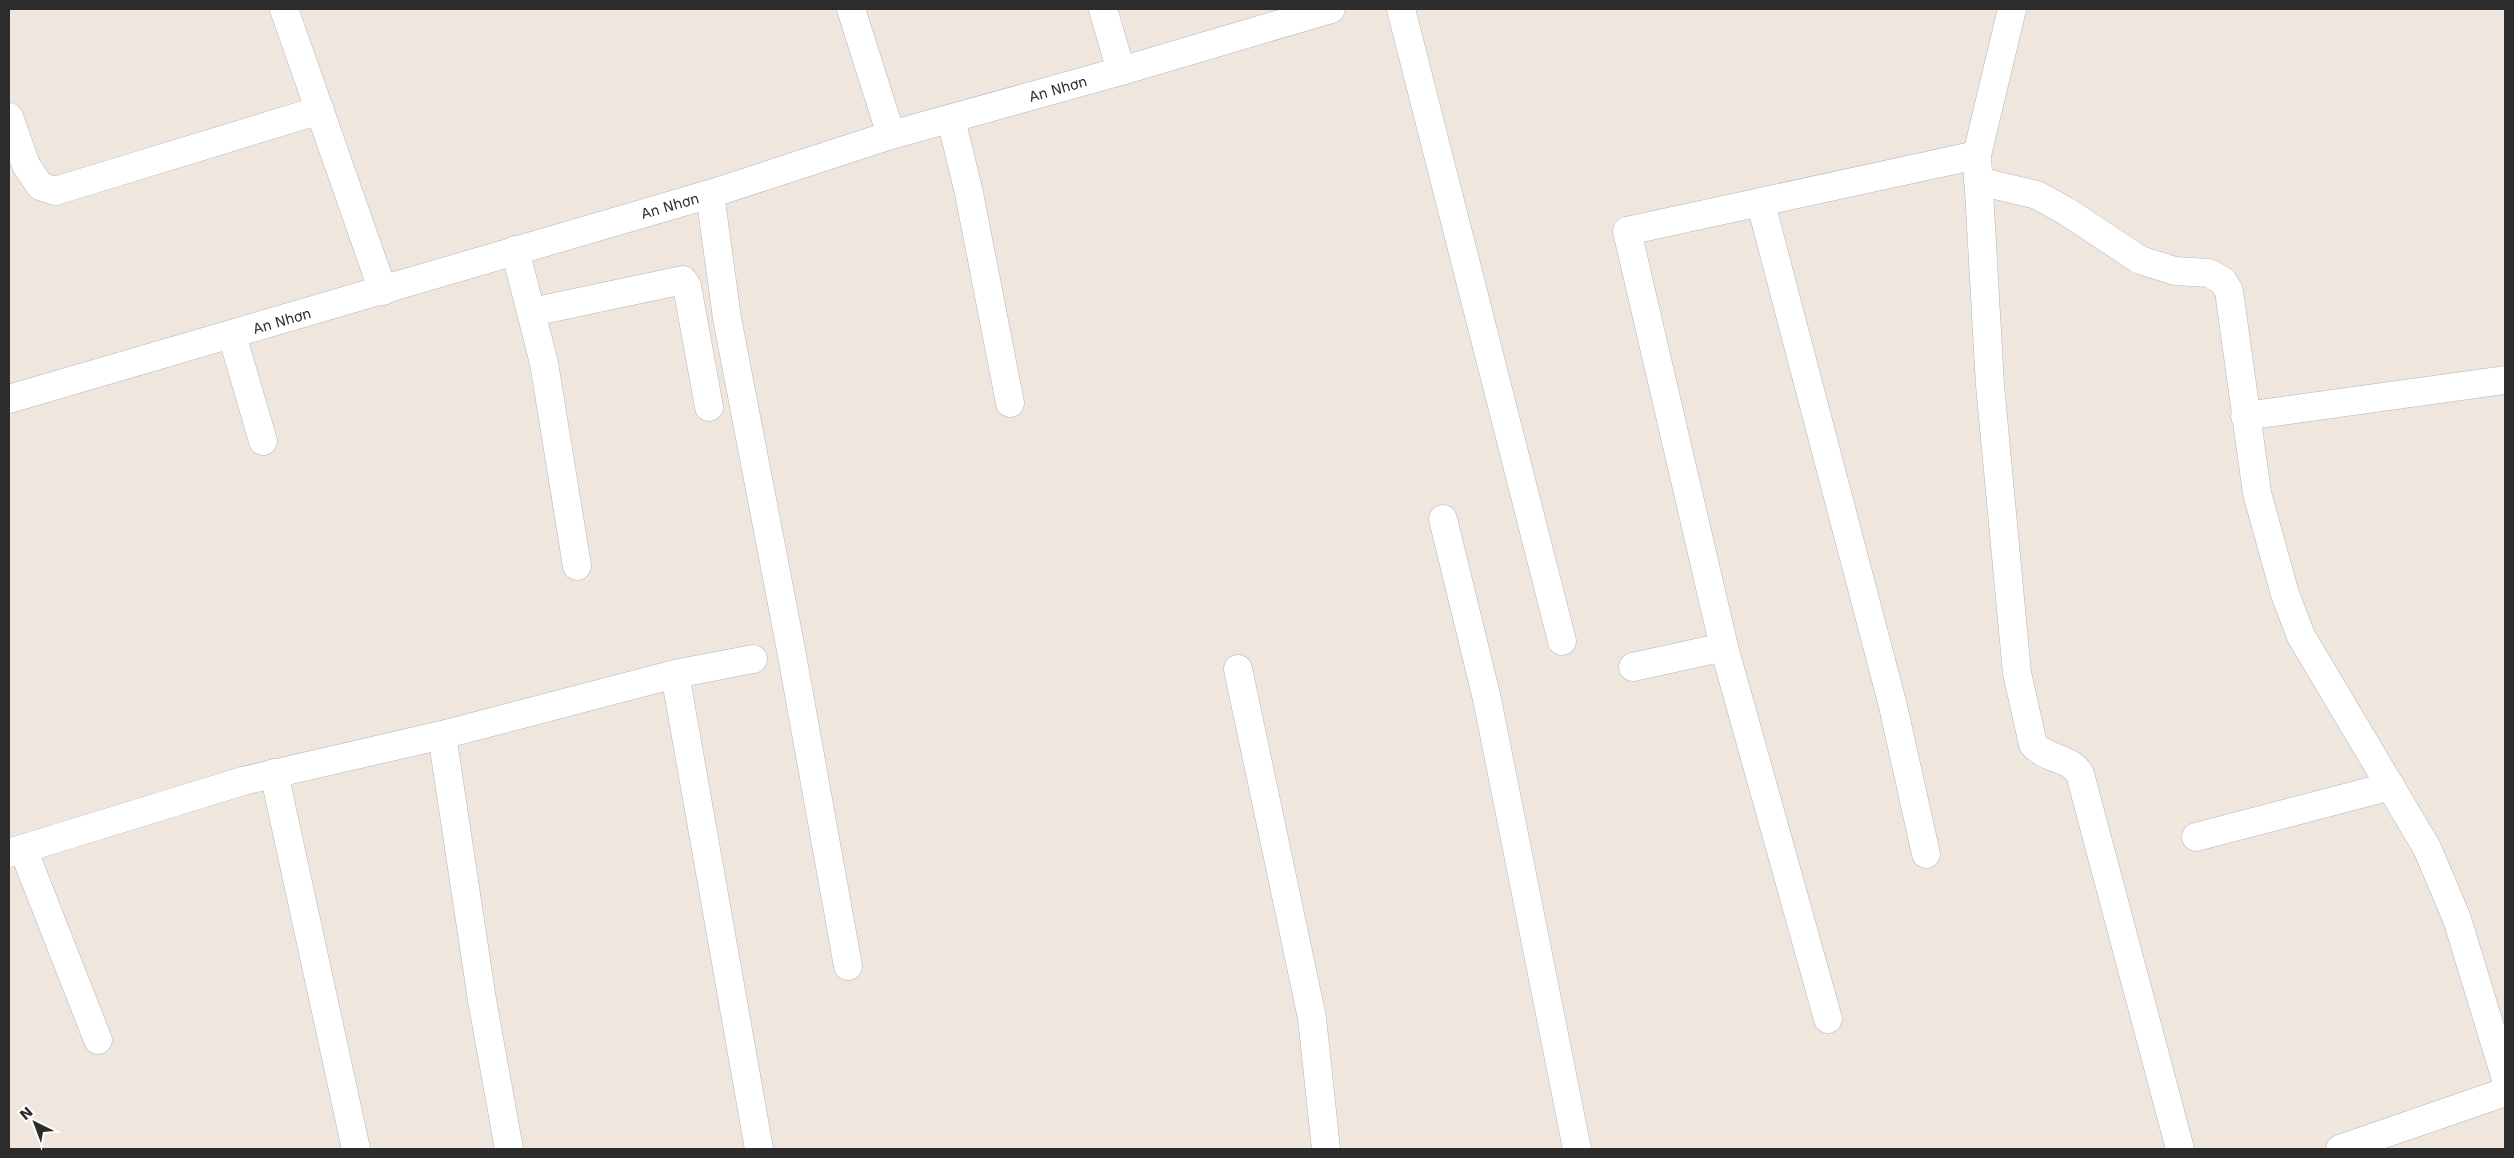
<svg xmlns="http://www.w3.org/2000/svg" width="2514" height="1158" viewBox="0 0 2514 1158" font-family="'DejaVu Sans',sans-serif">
<rect width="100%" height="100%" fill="#efe7dd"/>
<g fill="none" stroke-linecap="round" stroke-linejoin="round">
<!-- minor casing -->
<g stroke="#b1b4c1" stroke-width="29">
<g id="minor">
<path d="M284 9 383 291"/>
<path d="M851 9 891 135"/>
<path d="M1103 9 1121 71"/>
<path d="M1401 9 1562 641"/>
<path d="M2012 9 1977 155 1990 385 2017 673 2033 744C2045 760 2069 756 2080 774L2180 1149"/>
<path d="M9 117 26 165 40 186 55 191 320 110"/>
<path d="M951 119 969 193 1010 403"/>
<path d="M1978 181 2037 195 2066 211 2140 260 2175 271 2209 273 2223 281 2229 291 2257 493 2285 594 2301 636 2427 848 2457 919 2505 1076"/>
<path d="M710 194 727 318 791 650 848 966"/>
<path d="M1761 204 1893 706 1926 854"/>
<path d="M515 250 544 363 577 566"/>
<path d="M532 312 683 280 687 286 709 407"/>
<path d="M232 335 263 441"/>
<path d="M9 399 710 194 891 135 1121 71 1331 9"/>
<path d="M2245 416 2505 380"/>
<path d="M1443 519 1487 699 1577 1149"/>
<path d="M1633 667 1724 647"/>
<path d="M1238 669 1312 1018 1326 1149"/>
<path d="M675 674 759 1149"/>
<path d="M442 735 482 1000 509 1149"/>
<path d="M274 773 356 1149"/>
<path d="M2196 837 2391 786"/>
<path d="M23 849 98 1040"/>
<path d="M9 853 243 781 442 735 675 674 753 659"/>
<path d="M1828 1019 1724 647 1627 231 1977 155"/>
<path d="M2340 1149 2505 1092"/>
</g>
</g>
<!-- minor -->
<use href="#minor" stroke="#fff" stroke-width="28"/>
</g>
<g text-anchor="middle" stroke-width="5" stroke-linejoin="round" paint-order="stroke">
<!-- street labels -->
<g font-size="14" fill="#2c2c2c" stroke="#fff">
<text transform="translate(1058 89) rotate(-16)" y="5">An Nhơn</text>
<text transform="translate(670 206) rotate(-16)" y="5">An Nhơn</text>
<text transform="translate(282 321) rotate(-16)" y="5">An Nhơn</text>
</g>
</g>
<!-- border -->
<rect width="2514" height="1158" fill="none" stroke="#2c2c2c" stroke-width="20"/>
<!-- north arrow -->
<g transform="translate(35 1123) rotate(318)" stroke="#ffffff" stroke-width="4" paint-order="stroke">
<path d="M0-4L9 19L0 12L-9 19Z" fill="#2c2c2c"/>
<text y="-8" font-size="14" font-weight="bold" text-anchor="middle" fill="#2c2c2c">N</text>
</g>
</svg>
